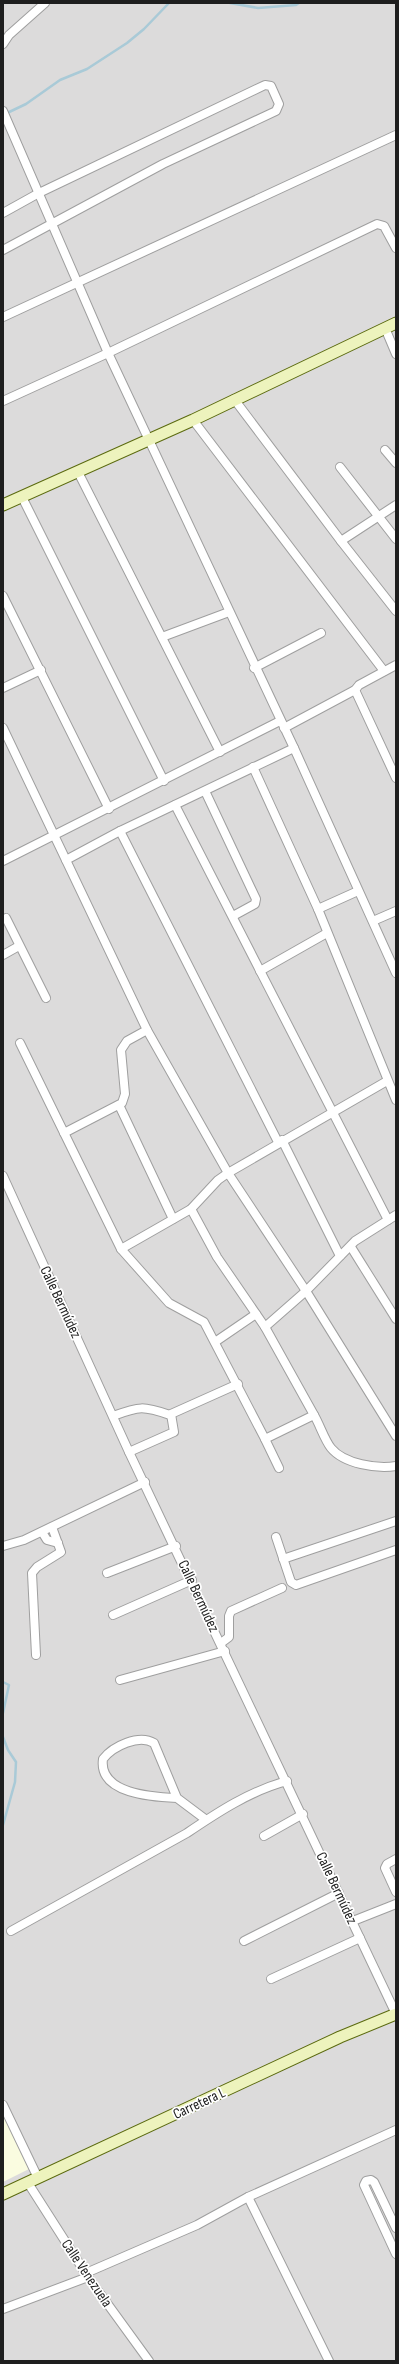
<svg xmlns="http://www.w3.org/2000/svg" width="399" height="2364" viewBox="0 0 399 2364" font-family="'Sofia Sans Condensed',sans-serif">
<rect width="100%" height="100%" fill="#eeebe5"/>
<!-- residential -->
<rect fill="#dcdbdb" x="3" y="3" width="393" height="2358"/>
<!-- education -->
<path fill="#fafce0" d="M3 2105 33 2167 3 2182Z"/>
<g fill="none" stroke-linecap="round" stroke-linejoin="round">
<!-- stream -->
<g stroke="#a9cad7" stroke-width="2.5">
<path d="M230 3 258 8 296 5 299 3"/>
<path d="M5 114 26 104 60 80 87 69 127 43 144 29 169 3"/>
<path d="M3 1682 9 1685 3 1713"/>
<path d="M3 1737 8 1750 16 1762 15 1782 3 1825"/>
</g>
<!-- street casing -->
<g stroke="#9f9f9f" stroke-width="10">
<g id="street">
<path d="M3 44 9 35 45 3"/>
<path d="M3 111 108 353 294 748 396 973"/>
<path d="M3 213 39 193 265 85 271 86 279 104 276 111 163 164 3 250"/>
<path d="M3 317 396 135"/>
<path d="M385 328 396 354"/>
<path d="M234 399 341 541 396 611"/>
<path d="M3 401 108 353 377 224 384 226 396 248"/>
<path d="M193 420 384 671"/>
<path d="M385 450 396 463"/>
<path d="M340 467 396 539"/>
<path d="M78 472 220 752"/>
<path d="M22 497 164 781"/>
<path d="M341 541 396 505"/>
<path d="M3 596 109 809"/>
<path d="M162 637 229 612"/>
<path d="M254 668 321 633"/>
<path d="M3 688 41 670"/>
<path d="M355 690 396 778"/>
<path d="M3 728 147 1030 228 1173 306 1291 396 1436"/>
<path d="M284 728 355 690 359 685 396 665"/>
<path d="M253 767 318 909 396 1100"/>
<path d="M205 791 256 899 255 904 233 916"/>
<path d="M175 805 388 1220"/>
<path d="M120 831 278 1142"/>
<path d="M66 860 120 831 294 748"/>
<path d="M3 861 280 721"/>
<path d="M318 909 358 891"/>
<path d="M6 918 46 998"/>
<path d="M373 921 396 911"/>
<path d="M3 955 19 946"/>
<path d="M260 971 327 933"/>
<path d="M20 1043 121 1249 169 1303 204 1322 265 1439 314 1415C320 1425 324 1439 331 1448 344 1464 377 1469 396 1466"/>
<path d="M119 1105 173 1219"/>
<path d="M64 1133 122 1103 125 1094 121 1050 127 1041 147 1030"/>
<path d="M282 1140 340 1256"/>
<path d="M3 1176 129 1452 396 2014"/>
<path d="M191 1209 217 1257 265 1327 314 1415"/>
<path d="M351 1247 396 1319"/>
<path d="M121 1249 191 1209 218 1180 228 1173 387 1081"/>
<path d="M265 1327 306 1291 355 1241 396 1215"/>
<path d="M215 1342 256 1314"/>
<path d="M113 1416C140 1406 143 1406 170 1415"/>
<path d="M265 1439 279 1468"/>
<path d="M129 1452 174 1432 171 1414 238 1384"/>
<path d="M42 1532 47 1540 58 1543"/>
<path d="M276 1537 291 1582 296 1585 396 1550"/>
<path d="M3 1546 24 1540 145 1482"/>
<path d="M283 1559 396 1521"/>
<path d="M107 1573 176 1546"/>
<path d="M113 1615 192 1580"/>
<path d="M221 1643 229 1637V1616L231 1611 282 1588"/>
<path d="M36 1655 32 1573 37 1567 61 1552 52 1527"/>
<path d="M120 1680 225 1651"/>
<path d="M177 1798C153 1797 98 1794 103 1759 113 1746 139 1734 154 1743L177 1798 205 1819"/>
<path d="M264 1836 303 1814"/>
<path d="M396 1859 387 1864 385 1868 396 1892"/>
<path d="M353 1921 396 1904"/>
<path d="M11 1931 187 1833C218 1812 250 1791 287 1781"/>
<path d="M244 1941 339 1893"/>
<path d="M271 1979 360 1938"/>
<path d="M3 2105 38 2178"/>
<path d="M28 2183 88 2277 149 2361"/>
<path d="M248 2197 329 2361"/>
<path d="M396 2228 374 2182 371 2180 366 2181 364 2185 396 2254"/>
<path d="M86 2273 197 2225 248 2197 396 2130"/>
<path d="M3 2309 88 2277"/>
</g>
</g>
<!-- secondary casing -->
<g stroke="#5b6a0f" stroke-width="13">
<g id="secondary">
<path d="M3 505 193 420 396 323"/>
<path d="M3 2194 340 2037 396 2014"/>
</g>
</g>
<!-- street -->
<use href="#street" stroke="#fff" stroke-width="8"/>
<!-- secondary -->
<use href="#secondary" stroke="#edf3bd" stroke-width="11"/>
</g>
<g text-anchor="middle" stroke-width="3.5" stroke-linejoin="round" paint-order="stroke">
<!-- street labels -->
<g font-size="15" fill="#1e1e1e" stroke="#fff">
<text transform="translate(61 1302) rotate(65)" y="5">Calle Bermúdez</text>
<text transform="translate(199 1596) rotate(65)" y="5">Calle Bermúdez</text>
<text transform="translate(337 1888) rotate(65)" y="5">Calle Bermúdez</text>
<text transform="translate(199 2103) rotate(-25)" y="5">Carretera L</text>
<text transform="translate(87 2273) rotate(56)" y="5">Calle Venezuela</text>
</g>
</g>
<!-- border -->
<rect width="399" height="2364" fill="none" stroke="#1e1e1e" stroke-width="8"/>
</svg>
